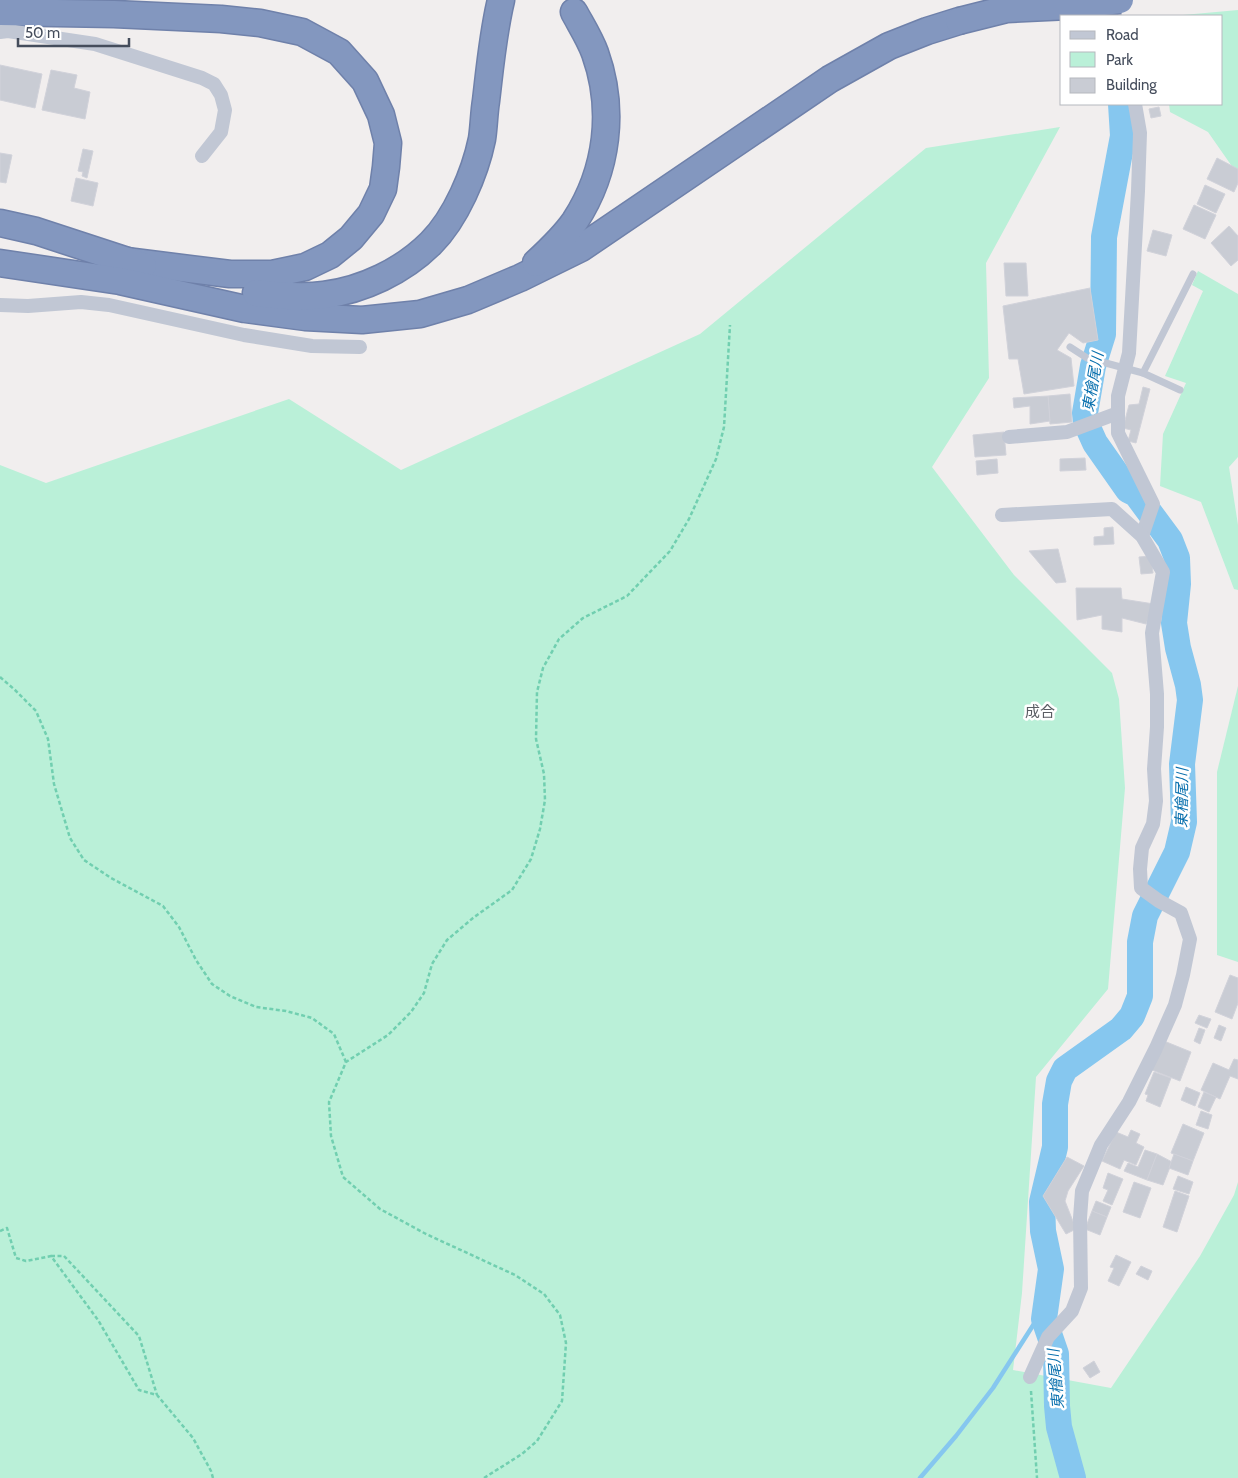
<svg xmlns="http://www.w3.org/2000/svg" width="1238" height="1478" viewBox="0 0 1238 1478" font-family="Cabin,'Noto Sans JP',sans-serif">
<rect width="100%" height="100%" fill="#f1eeee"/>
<!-- green -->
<g fill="#baf0d8">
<path d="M1238 10V175L1208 132 1170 112 1169 104H1222V16H1172Z"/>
<path d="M1060 127 986 263 989 378 932 467 1014 575 1112 673 1119 699 1125 788 1108 989 1036 1077 1022 1293 1013 1370 1111 1388 1200 1256 1234 1195 1238 1182V1478H0V465L46 483 289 399 401 470 700 334 926 148Z"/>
<path d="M1198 271 1238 294V457L1229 467 1238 525V590L1234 589 1201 502 1160 486 1163 434 1186 383 1165 376 1203 291 1192 285Z"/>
<path d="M1238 686V962L1217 955V772Z"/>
</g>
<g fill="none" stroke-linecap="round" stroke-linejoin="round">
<!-- stream -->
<path stroke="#86c7ef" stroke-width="4.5" d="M920 1478 956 1436 993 1388 1046 1305"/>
<!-- river -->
<path stroke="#86c7ef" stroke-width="26" d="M1073 1478 1059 1427 1057 1406 1056 1354 1044 1319 1051 1269 1043 1231 1042 1202 1055 1147V1104L1059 1081 1065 1069 1121 1029 1132 1016 1140 996V942L1145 916 1177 852 1184 822 1182 764 1190 700 1188 685 1178 648 1174 623 1178 584 1177 558 1170 540 1136 494 1128 490 1095 443 1086 423 1085 413 1093 366 1103 334 1104 237 1123 136 1121 104"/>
</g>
<!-- building -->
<g fill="#c9ccd4" stroke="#d1d2da">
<path d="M0 65 42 74 35 108 0 100Z"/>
<path d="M51 70 77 75 74 88 90 92 85 119 42 110Z"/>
<path d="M1159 107 1161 116 1151 118 1149 109Z"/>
<path d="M83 149 93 151 87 178 82 176 83 172 78 171Z"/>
<path d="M0 153 12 155 6 183 0 182Z"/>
<path d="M1217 158 1238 169V183L1234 192 1207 179Z"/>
<path d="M76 178 98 183 93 206 71 201Z"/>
<path d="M1205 185 1225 194 1216 213 1197 204Z"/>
<path d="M1194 205 1216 215 1205 239 1183 229Z"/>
<path d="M1229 226 1238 236V260L1231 266 1211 243Z"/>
<path d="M1153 230 1172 235 1166 256 1147 251Z"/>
<path d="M1004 263H1026L1028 296H1006Z"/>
<path d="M1090 288 1098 340 1083 343 1069 333 1057 350 1071 358 1074 386 1024 394 1018 359H1009L1003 306Z"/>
<path d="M1143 387 1150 389 1136 443 1128 441 1131 430 1123 428 1129 405 1139 404Z"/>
<path d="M1070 394 1072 422 1050 424 1048 396Z"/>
<path d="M1048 396 1050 421 1030 424V406L1014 408 1013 398Z"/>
<path d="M1004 432 1006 455 975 457 973 435Z"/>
<path d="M1085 458 1086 470 1060 471V459Z"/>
<path d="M997 459 998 473 977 475 976 461Z"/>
<path d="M1113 527 1114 544 1094 545V537L1104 536V528Z"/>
<path d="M1058 549 1066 582 1056 583 1029 551Z"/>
<path d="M1151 556 1153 573 1141 574 1139 557Z"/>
<path d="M1076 588H1121L1122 599 1154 604 1146 624 1122 618V632L1102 629V615L1077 620Z"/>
<path d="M1230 975 1238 978V1003L1232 1019 1215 1012Z"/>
<path d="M1199 1015 1211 1019 1207 1028 1195 1023Z"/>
<path d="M1219 1025 1226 1028 1221 1041 1214 1038Z"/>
<path d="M1199 1028 1205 1030 1200 1044 1194 1041Z"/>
<path d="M1164 1041 1191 1052 1180 1081 1152 1070Z"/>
<path d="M1234 1059 1238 1060V1079L1230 1076 1220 1099 1201 1090 1213 1063 1229 1070Z"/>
<path d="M1154 1072 1171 1078 1160 1107 1146 1101 1148 1095 1145 1094Z"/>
<path d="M1186 1087 1200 1093 1195 1106 1181 1100Z"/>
<path d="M1204 1092 1216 1097 1209 1112 1198 1107Z"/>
<path d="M1201 1111 1212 1115 1208 1129 1196 1125Z"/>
<path d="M1183 1124 1204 1133 1193 1161 1171 1153Z"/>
<path d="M1131 1130 1140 1134 1136 1143 1144 1147 1136 1165 1124 1160 1120 1169 1102 1161 1116 1132 1128 1137Z"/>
<path d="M1145 1150 1157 1154 1147 1180 1124 1171 1128 1163 1138 1167Z"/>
<path d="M1157 1154 1172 1162 1163 1185 1147 1180Z"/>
<path d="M1174 1154 1193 1161 1188 1175 1169 1168Z"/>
<path d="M1067 1157 1084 1166 1068 1191 1065 1201 1076 1229 1066 1234 1043 1196Z"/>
<path d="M1108 1173 1123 1179 1112 1205 1103 1201 1108 1190 1103 1188Z"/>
<path d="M1178 1176 1193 1182 1189 1194 1173 1189Z"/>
<path d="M1134 1182 1151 1188 1140 1218 1123 1212Z"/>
<path d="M1175 1191 1189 1196 1177 1232 1163 1227Z"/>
<path d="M1096 1201 1111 1207 1107 1217 1092 1211Z"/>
<path d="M1092 1211 1107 1217 1100 1235 1085 1229Z"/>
<path d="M1116 1255 1131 1262 1119 1286 1108 1281 1114 1268 1110 1267Z"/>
<path d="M1141 1266 1152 1271 1148 1280 1136 1274Z"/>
<path d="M1094 1361 1100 1372 1090 1378 1083 1368Z"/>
</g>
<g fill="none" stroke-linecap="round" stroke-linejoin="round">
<!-- motorway casing -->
<g stroke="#6f81aa" stroke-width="29">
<g id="motorway">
<path d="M0 12 114 14 221 19 260 23 302 32 339 52 365 81 381 115 388 143 386 167 383 189 371 214 351 238 330 255 305 267 272 274H230L126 261"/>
<path d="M0 223 36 231 143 266"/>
<path d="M0 263 120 281 245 309 305 317 362 320 420 314 468 300 520 278 581 248 830 79 889 46 927 31 959 21"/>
<path d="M536 263C550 250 564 237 575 221 608 170 615 109 595 53 590 39 581 25 574 12"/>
<path d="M256 293C279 296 301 298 324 295 363 290 403 271 431 243 456 218 475 173 482 139 484 126 484 113 486 101 490 67 493 33 501 0"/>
</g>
</g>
<!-- path -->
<g stroke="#71cfb0" stroke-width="2.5" stroke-dasharray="4 2.5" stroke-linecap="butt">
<path d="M0 677 15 690 36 711 48 739 54 784 70 838 84 860 111 878 163 906 179 927 196 960 212 984 230 996 256 1007 286 1011 312 1018 334 1034 346 1062"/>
<path d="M0 1231 7 1228 16 1258 26 1261 51 1256 98 1320 139 1390 157 1395 193 1438 211 1471 213 1478"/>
<path d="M51 1256H64L139 1336 157 1395"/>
<path d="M1031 1391 1037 1478"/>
<path d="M484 1478 522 1454 537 1441 562 1401 566 1343 560 1315 544 1294 515 1275 426 1234 380 1209 343 1177 331 1136 329 1102 346 1062 388 1035 411 1012 424 993 432 964 447 940 473 918 512 890 531 859 540 829 545 800 544 774 536 739 537 692 543 668 559 639 583 618 627 596 670 551 689 519 716 459 724 427 730 325"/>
</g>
<!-- service -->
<g stroke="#c1c7d4" stroke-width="7">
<path d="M1070 347 1087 358 1143 373"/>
<path d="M1180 390 1143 373 1193 274"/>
</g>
<!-- minor -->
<g stroke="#c1c7d4" stroke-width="14">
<path d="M0 32 8 31 95 44 202 78 214 84 221 95 225 110 221 132 202 156"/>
<path d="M1135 104 1140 133 1138 191 1129 353 1118 396V433L1153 504 1142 536"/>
<path d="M0 305 28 306 81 302 109 305 244 335 312 346 360 347"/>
<path d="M1009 437 1067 432 1118 413"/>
<path d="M1002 515 1112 509 1142 536 1163 572 1152 633 1157 694V727L1154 769 1156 801 1153 824 1142 848 1140 869 1141 888 1159 901 1181 913 1190 939 1183 975 1175 1005 1156 1048 1129 1102 1101 1145 1082 1191 1080 1218 1081 1288 1072 1311 1048 1337 1030 1377"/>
</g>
<!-- motorway -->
<use href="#motorway" stroke="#8397bf" stroke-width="26"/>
<!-- motorway-bridge casing -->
<g stroke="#6f81aa" stroke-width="29" stroke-linecap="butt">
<path id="motorway-bridge" d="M959 21 1007 9 1069 6 1120 0"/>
</g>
<!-- motorway-bridge -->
<use href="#motorway-bridge" stroke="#8397bf" stroke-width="26"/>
</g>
<g text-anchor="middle" stroke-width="5" stroke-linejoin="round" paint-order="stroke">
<!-- water labels -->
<g font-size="15" font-style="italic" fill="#076fad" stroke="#fff">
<text transform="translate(1093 382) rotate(-80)" y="5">東檜尾川</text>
<text transform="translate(1182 798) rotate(-89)" y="5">東檜尾川</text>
<text transform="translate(1056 1379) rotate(-95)" y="5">東檜尾川</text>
</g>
<!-- neighbourhood labels -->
<g font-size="15" fill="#5a5d63" stroke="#fff">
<text x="1040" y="717">成合</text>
</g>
</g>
<!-- legend -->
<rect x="1060" y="15" width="162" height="90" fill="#ffffff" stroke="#b5b8be"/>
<rect x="1070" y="31" width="25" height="8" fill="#c1c7d4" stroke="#b5b8be"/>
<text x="1106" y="40" font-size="15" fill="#454d5c">Road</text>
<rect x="1070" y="52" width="25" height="15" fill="#baf0d8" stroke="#b5b8be"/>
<text x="1106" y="65" font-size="15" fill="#454d5c">Park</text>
<rect x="1070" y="78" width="25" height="15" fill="#c9ccd4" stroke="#b5b8be"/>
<text x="1106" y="90" font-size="15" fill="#454d5c">Building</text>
<!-- scale -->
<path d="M18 38v8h111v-8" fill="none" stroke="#454d5c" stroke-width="2.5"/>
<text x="25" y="38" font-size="15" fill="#454d5c" stroke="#ffffff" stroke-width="4" paint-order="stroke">50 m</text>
</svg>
